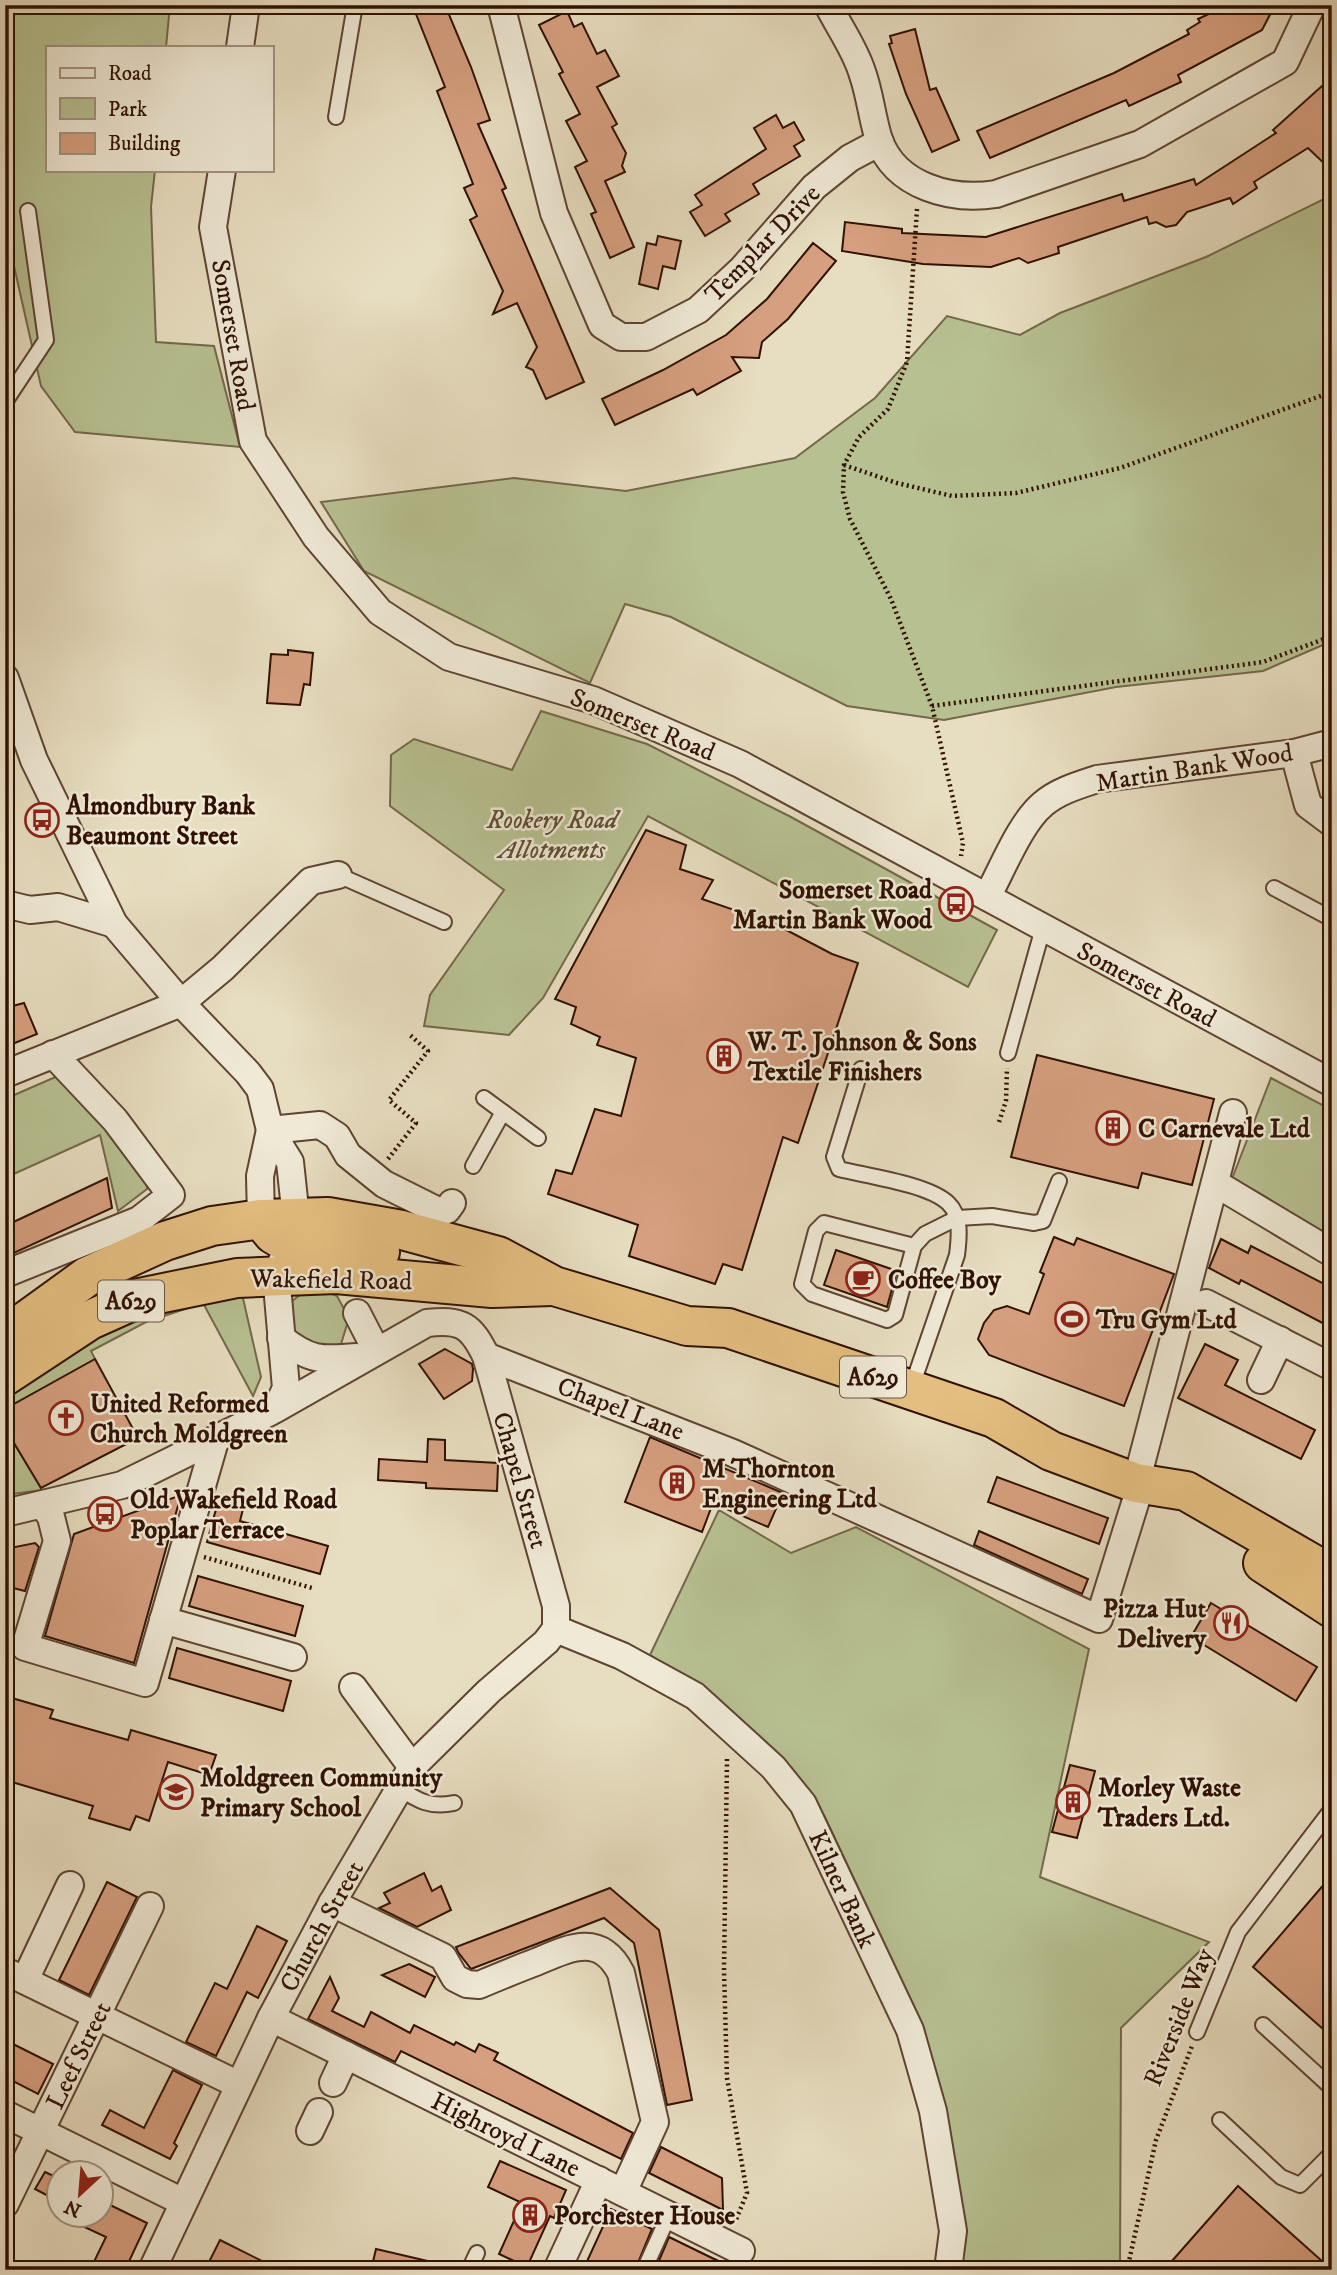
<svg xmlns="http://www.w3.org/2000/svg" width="1337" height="2275" viewBox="0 0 1337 2275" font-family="'IM FELL DW Pica',serif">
<rect width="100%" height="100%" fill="#e7ddc0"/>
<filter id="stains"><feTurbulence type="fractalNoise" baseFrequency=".00286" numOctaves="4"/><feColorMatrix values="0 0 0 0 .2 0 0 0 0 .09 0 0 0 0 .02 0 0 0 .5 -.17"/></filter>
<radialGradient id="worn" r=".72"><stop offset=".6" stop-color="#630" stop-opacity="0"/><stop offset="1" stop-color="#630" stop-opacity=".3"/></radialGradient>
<!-- green -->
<g fill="#b7c091" stroke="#74684a" stroke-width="2">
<path d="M5 5H170L166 47H47V170H155L151 207 156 342 214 346 240 447 75 432 41 386 5 226Z"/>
<path d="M1332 195V641L1263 671 1116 687 944 720 847 706 671 617 625 604 590 683 364 571 321 502 514 478 626 491 795 458 875 398 947 316 1020 335 1060 313 1206 257Z"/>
<path d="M541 711 647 744 791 817 997 930 968 987 648 816 543 998 509 1035 424 1026 430 995 504 890 390 806 391 755 414 739 512 770Z"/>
<path d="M60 1075 146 1177 147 1189 118 1211 100 1135 5 1178V1099Z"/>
<path d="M1271 1078 1332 1110V1244L1230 1184Z"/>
<path d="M312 1286 337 1296 349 1318 341 1344 319 1350 294 1333 292 1301Z"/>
<path d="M242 1294 261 1377 253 1396 203 1303 146 1322 91 1351 95 1359 5 1409V1399L56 1355 139 1312Z"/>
<path d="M5 1428 42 1490 5 1495Z"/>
<path d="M719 1510 791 1553 856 1527 1089 1649 1040 1877 1209 1942 1121 2028 1120 2270H960L966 2232 924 2028 824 1815 709 1693 650 1655Z"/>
</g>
<!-- building -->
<g fill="#d69f7f" stroke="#301102" stroke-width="2">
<path d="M437 5H445L471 67 490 120 478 124 506 188 502 190 584 382 546 399 533 370 526 367 537 347 517 303 493 314 503 291 470 220 477 216 464 188 473 184 437 91 445 87 416 14Z"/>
<path d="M1228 5H1275L1262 30 1178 75 1181 82 1129 106 1126 100 990 158 977 131 1114 73 1189 34 1187 30 1200 22 1198 19Z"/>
<path d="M567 11 574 27 582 23 597 54 605 50 619 76 597 87 617 124 612 127 626 153 622 166 625 172 605 181 634 247 610 258 591 214 596 212 575 167 587 161 566 121 580 114 559 74 563 72 539 25Z"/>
<path d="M915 29 930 90 936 88 959 140 932 152 906 94 889 44 892 43 890 36Z"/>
<path d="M1332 77V126L1325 132 1332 171 1308 148 1254 182 1257 188 1233 204 1230 198 1187 212 1176 225 1166 227 1156 222 1149 224 1147 217 1058 247 1059 253 1028 263 1019 258 991 267 923 264 842 251 845 222 902 229V233L986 237 1122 194 1124 201 1194 179 1196 185 1276 133 1273 130Z"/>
<path d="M776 115 783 128 794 122 804 140 794 146 800 156 753 184 759 194 725 214 730 221 705 236 690 212 702 205 695 195 766 149 754 128Z"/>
<path d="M658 236 681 241 675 269 663 266 658 289 639 284 647 243 656 245Z"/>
<path d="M813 243 836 261 788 319 762 342 759 358 732 357 741 371 697 395 693 389 615 425 602 399 663 370 726 335 767 299Z"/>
<path d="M288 650 313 653 310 685 304 684 300 705 267 703 271 654 288 655Z"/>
<path d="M646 830 686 845 680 869 713 880 702 899 775 924 832 954 858 963 798 1143 783 1137 742 1270 723 1264 715 1284 629 1256 638 1225 548 1194 556 1170 572 1174 595 1109 621 1116 636 1058 597 1045 600 1037 571 1024 576 1007 555 999Z"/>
<path d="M24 1003 37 1034 5 1047V1008Z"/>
<path d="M1037 1055 1214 1099 1192 1185 1142 1173 1138 1188 1011 1157Z"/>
<path d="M107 1178 112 1208 5 1257V1226Z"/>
<path d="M1054 1237 1074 1245 1077 1238 1174 1274 1124 1406 989 1355 978 1339 984 1323 994 1310 1007 1306 1029 1314 1044 1274 1040 1272Z"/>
<path d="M1221 1239 1248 1253 1251 1246 1332 1288V1328L1241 1280 1239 1284 1209 1268Z"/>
<path d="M836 1250 897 1271 887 1307 824 1285Z"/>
<path d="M1205 1344 1238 1360 1225 1385 1315 1430 1301 1459 1178 1398Z"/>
<path d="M445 1349 472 1364 473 1369 472 1381 444 1399 419 1364Z"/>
<path d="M95 1359 138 1438 41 1488 5 1428V1409Z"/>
<path d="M650 1437 783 1493 768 1527 713 1503 702 1532 625 1502Z"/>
<path d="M428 1439 445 1440V1460L498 1463 497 1491 426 1488V1483L378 1480 379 1459 427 1462Z"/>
<path d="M997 1477 1108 1518 1099 1544 988 1502Z"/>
<path d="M181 1495 134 1663 45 1636 74 1534Z"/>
<path d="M218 1502 243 1509 240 1521 328 1546 320 1574 207 1542Z"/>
<path d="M979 1531 1088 1579 1082 1594 974 1545Z"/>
<path d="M35 1543 39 1547 25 1591 5 1586V1549Z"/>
<path d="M198 1576 303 1606 295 1636 189 1606Z"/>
<path d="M1211 1603 1317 1667 1296 1701 1191 1637Z"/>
<path d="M177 1648 291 1681 283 1711 169 1678Z"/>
<path d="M5 1696 53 1710 50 1718 128 1740 131 1730 216 1755 209 1775 168 1762 149 1821 136 1816 130 1830 89 1818 93 1806 5 1780Z"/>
<path d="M1070 1765 1095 1771 1077 1838 1052 1832Z"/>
<path d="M424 1873 432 1891 441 1886 451 1910 417 1927 379 1908 390 1903 384 1893Z"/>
<path d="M1332 1875V2037L1253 1967Z"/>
<path d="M107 1882 137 1897 89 1995 59 1980Z"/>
<path d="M610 1888 659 1930 692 2100 667 2105 634 1943 604 1918 471 1969 458 1952 456 1947Z"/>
<path d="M257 1926 287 1941 258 1998 247 1992 216 2056 186 2042 215 1983 227 1989Z"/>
<path d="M409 1964 435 1977 425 1997 382 1975Z"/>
<path d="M330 1977 339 1998 332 2011 364 2027 371 2012 410 2033 414 2025 454 2045 456 2042 475 2052 479 2044 498 2053 494 2060 633 2133 621 2159 401 2051 395 2062 308 2019Z"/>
<path d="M5 2040 53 2064 38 2094 5 2077Z"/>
<path d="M173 2070 202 2085 174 2143 177 2146 170 2159 102 2125 110 2110 144 2128Z"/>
<path d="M661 2147 722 2178 723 2210 649 2173Z"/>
<path d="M500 2161 566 2190 554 2218 550 2216 527 2267 499 2254 522 2203 488 2187Z"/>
<path d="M45 2172 60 2179V2202L35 2189Z"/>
<path d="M1238 2186 1332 2270H1164Z"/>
<path d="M102 2201 147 2223 125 2270H90L106 2237 61 2216H102Z"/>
<path d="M611 2209 652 2229 635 2270H583Z"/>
<path d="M669 2237 710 2257 738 2270H655Z"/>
<path d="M220 2240 280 2270H205Z"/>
<path d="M376 2249 432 2262 431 2270H371Z"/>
</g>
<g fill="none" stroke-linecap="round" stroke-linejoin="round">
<!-- lane casing -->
<g stroke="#5e4432" stroke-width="18">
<g id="lane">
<path d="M336 117 355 5"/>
<path d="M5 402 46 340 28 211"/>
<path d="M338 875 444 922"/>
<path d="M1274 888 1332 919"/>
<path d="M1008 1053 1043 928"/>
<path d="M861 1069 834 1157 839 1169C867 1176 928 1184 948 1203 962 1216 959 1239 957 1255L911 1389"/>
<path d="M484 1098 538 1138"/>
<path d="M473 1166 503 1112"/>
<path d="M914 1246 824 1223 816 1231 802 1284 812 1294 887 1320 895 1315 914 1246 925 1234 957 1218 992 1216 1034 1223 1043 1221 1059 1181"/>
<path d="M399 1788C418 1801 431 1808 454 1803"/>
<path d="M1263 2025 1332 2088"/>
<path d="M1197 2032 1238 1932 1332 1809"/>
<path d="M1220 2120 1281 2177 1300 2185 1332 2153"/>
<path d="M469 2270 477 2253"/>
<path d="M644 2270 669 2215"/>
</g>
</g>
<!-- street casing -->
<g stroke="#5e4432" stroke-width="30">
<g id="street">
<path d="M501 5 554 213 602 325 621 337H646L698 310 742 269 814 187 850 158 880 142"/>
<path d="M828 5C839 27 855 49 862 72 870 94 872 118 879 140 896 187 952 201 996 194L1140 144 1285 62 1312 5"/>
<path d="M240 47 246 5"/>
<path d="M222 170 213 227 253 441 316 537 380 612 449 657 593 700 740 764 1332 1083"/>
<path d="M5 678 34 760 114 924 181 1003 248 1073 260 1089 270 1130 290 1162 296 1218 290 1244 276 1274 286 1388 280 1401 270 1412 122 1485 5 1513"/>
<path d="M1294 753 1308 805 1332 823"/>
<path d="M987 897C1002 870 1020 823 1043 804 1058 791 1079 785 1097 779L1294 753 1332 743"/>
<path d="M5 904 30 910 58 907 114 924"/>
<path d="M5 1074 181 1003 223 968 311 881 338 875"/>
<path d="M270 1130 320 1125 337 1136 348 1155 384 1184 440 1212 447 1210 452 1203"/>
<path d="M1215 1183 1332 1253"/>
<path d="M261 1219 260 1176 270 1130"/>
<path d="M5 1274 139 1220 171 1195 115 1120 53 1054"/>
<path d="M1206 1303 1332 1367"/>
<path d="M357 1313 376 1350"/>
<path d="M281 1338C310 1361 321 1360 357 1357"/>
<path d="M486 1356 733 1453 1099 1619 1141 1484"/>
<path d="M1261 1380 1280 1340"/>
<path d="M274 1410 427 1323C461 1319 471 1325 486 1356L556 1606V1629"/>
<path d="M1136 1483 1233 1113"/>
<path d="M43 1505 51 1517 57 1541 25 1647 145 1683 215 1441"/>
<path d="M163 1620 293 1657"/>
<path d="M556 1629 622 1656 695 1696 773 1767 803 1804 910 2030 933 2111 953 2231 948 2270"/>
<path d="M353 1687 412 1767"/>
<path d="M332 1903 443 1957 455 1978 467 1984 479 1985C498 1977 517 1969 536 1962 569 1948 600 1932 621 1973L655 2122 623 2192"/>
<path d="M5 1971 239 2085"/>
<path d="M25 1980 70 1885"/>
<path d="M271 2018 741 2251"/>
<path d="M333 2083 346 2055"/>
<path d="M5 2114 183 2202"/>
<path d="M310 2131 319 2112"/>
<path d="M5 2204 150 1906"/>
<path d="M152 2270 271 2018 332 1903 412 1767 489 1691 546 1642 556 1629"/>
<path d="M557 2270 599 2180"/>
</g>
</g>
<!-- highway casing -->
<g stroke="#301102" stroke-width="42">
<g id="highway">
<path d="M261 1219 273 1234 290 1244 380 1252"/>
<path d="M5 1336 88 1276 165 1241 212 1226 261 1219 328 1217 402 1230 498 1256 554 1286 687 1326 728 1328 994 1418 1051 1451 1136 1483 1186 1491 1332 1575"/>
<path d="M5 1376 90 1320 139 1298 237 1278 336 1274 492 1288 552 1286"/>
<path d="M1263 1563 1332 1608"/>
</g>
</g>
<!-- path -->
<g stroke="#301102" stroke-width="4.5" stroke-dasharray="2 3.5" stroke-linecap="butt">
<path d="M917 209 907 362 888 409 859 437 844 465 843 492 850 519 891 599 932 706 963 843 961 856"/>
<path d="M844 465 897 483 952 496 1016 493 1120 468 1332 392"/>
<path d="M932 706 1263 662 1332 636"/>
<path d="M999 1122 1006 1101 1007 1068"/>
<path d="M388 1159 416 1123 389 1100 428 1051 410 1035"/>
<path d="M204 1557 312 1588"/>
<path d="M727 1759 724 1970 727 2078 747 2193 735 2222"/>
<path d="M1127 2270 1156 2140 1192 2046"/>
</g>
<!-- lane -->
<use href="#lane" stroke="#efe9d6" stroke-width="14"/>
<!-- street -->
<use href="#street" stroke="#efe9d6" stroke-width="26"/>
<!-- highway -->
<use href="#highway" stroke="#e4be80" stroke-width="38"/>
</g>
<!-- icons -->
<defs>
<g id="bus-ring" transform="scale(1.75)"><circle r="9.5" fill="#efe9d6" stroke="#8f2418" stroke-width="1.5"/><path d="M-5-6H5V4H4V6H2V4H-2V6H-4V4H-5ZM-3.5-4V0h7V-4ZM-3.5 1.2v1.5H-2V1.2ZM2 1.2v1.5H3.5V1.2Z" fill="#8f2418"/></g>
<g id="building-ring" transform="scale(1.75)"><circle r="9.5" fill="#efe9d6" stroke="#8f2418" stroke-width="1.5"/><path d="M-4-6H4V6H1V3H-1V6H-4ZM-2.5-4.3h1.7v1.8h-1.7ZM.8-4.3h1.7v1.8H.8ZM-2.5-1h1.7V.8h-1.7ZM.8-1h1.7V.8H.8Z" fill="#8f2418"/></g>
<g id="cafe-ring" transform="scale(1.75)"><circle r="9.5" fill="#efe9d6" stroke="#8f2418" stroke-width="1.5"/><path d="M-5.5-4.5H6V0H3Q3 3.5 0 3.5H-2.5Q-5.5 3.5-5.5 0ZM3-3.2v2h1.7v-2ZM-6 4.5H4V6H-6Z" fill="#8f2418"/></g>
<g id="stadium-ring" transform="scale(1.75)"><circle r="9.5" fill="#efe9d6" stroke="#8f2418" stroke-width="1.5"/><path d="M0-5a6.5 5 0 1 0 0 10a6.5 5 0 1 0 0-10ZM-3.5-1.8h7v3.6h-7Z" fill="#8f2418"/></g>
<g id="church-ring" transform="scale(1.75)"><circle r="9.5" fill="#efe9d6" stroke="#8f2418" stroke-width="1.5"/><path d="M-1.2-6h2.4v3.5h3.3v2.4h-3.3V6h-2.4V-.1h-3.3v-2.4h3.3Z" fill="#8f2418"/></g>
<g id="restaurant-ring" transform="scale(1.75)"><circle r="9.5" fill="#efe9d6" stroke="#8f2418" stroke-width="1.5"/><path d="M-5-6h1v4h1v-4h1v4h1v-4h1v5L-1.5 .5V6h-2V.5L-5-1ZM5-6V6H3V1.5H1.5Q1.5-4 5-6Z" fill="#8f2418"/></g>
<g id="school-ring" transform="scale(1.75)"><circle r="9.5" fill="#efe9d6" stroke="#8f2418" stroke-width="1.5"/><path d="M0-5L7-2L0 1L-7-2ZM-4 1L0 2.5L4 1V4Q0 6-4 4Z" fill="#8f2418"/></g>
</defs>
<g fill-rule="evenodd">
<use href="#bus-ring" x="42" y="820"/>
<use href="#bus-ring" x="956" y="904"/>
<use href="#building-ring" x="724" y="1056"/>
<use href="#building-ring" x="1113" y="1128"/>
<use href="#cafe-ring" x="863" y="1279"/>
<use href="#stadium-ring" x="1072" y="1319"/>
<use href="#church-ring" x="66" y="1418"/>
<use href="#building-ring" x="677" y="1483"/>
<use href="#bus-ring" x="105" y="1514"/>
<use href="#restaurant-ring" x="1231" y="1623"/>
<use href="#school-ring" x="176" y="1792"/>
<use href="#building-ring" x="1073" y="1802"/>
<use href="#building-ring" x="530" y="2215"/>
</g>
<g text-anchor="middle" stroke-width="5" stroke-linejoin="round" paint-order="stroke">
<!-- shield labels -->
<g fill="#efe9d6" stroke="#695242" stroke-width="2">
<rect x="98" y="1280.5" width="66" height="41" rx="5"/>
<rect x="840" y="1356.5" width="66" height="41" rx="5"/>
</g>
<g font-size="24" font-weight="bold" fill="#301102">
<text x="131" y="1309">A629</text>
<text x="873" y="1385">A629</text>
</g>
<!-- street labels -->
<g font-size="26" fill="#301102" stroke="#efe9d6">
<text transform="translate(762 243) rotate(-46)" y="9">Templar Drive</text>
<text transform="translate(234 335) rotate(80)" y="9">Somerset Road</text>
<text transform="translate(643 724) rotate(22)" y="9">Somerset Road</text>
<text transform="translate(1194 767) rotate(-9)" y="9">Martin Bank Wood</text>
<text transform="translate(1147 984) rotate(28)" y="9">Somerset Road</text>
<text transform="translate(331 1279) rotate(1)" y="9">Wakefield Road</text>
<text transform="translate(621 1408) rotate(21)" y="9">Chapel Lane</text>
<text transform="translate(521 1480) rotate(74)" y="9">Chapel Street</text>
<text transform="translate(843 1889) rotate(65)" y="9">Kilner Bank</text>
<text transform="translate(321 1926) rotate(-61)" y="9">Church Street</text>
<text transform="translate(1178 2017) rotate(-68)" y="9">Riverside Way</text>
<text transform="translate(78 2055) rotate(-64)" y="9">Leef Street</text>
<text transform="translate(506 2134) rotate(26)" y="9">Highroyd Lane</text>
</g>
<!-- poi labels -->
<g font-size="26" font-weight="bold" fill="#301102" stroke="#efe9d6" text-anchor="start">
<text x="66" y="814">Almondbury Bank<tspan x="66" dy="30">Beaumont Street</tspan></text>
<text x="932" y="898" text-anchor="end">Somerset Road<tspan x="932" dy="30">Martin Bank Wood</tspan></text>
<text x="748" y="1050">W. T. Johnson &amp; Sons<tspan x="748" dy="30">Textile Finishers</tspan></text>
<text x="1138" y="1137">C Carnevale Ltd</text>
<text x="888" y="1288">Coffee Boy</text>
<text x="1096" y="1328">Tru Gym Ltd</text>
<text x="90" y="1412">United Reformed<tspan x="90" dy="30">Church Moldgreen</tspan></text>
<text x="702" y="1477">M Thornton<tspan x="702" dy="30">Engineering Ltd</tspan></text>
<text x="130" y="1508">Old Wakefield Road<tspan x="130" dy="30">Poplar Terrace</tspan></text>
<text x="1206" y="1617" text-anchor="end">Pizza Hut<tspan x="1206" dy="30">Delivery</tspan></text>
<text x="200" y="1786">Moldgreen Community<tspan x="200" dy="30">Primary School</tspan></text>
<text x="1098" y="1796">Morley Waste<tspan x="1098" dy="30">Traders Ltd.</tspan></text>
<text x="554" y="2224">Porchester House</text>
</g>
<!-- park labels -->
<g font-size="26" font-style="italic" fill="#5f4e34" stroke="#efe9d6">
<text x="552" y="828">Rookery Road<tspan x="552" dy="30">Allotments</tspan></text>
</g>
</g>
<!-- margin -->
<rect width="1337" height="2275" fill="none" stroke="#e7ddc0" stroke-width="28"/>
<rect x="7" y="7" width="1323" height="2261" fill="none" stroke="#301102" stroke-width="3.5"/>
<rect x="14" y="14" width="1309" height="2247" fill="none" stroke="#301102" stroke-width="2"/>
<!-- legend -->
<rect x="46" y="46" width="228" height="126" fill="#efe9d6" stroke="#a39381" stroke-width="2"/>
<rect x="60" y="68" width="35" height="10" fill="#efe9d6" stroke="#a39381" stroke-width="2"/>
<text x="108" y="80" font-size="21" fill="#301102">Road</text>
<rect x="60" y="98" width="35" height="21" fill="#b7c091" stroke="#a39381" stroke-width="2"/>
<text x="108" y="116" font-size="21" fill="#301102">Park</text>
<rect x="60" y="133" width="35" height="21" fill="#d69f7f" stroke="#a39381" stroke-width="2"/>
<text x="108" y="150" font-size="21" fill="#301102">Building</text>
<!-- north arrow -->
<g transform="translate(80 2194) rotate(206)"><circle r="33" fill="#efe9d6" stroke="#a39381" stroke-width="2"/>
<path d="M0-5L12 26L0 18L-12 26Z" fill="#8f2418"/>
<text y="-10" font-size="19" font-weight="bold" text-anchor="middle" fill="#301102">N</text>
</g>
<rect width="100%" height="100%" filter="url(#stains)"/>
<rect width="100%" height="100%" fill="url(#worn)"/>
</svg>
